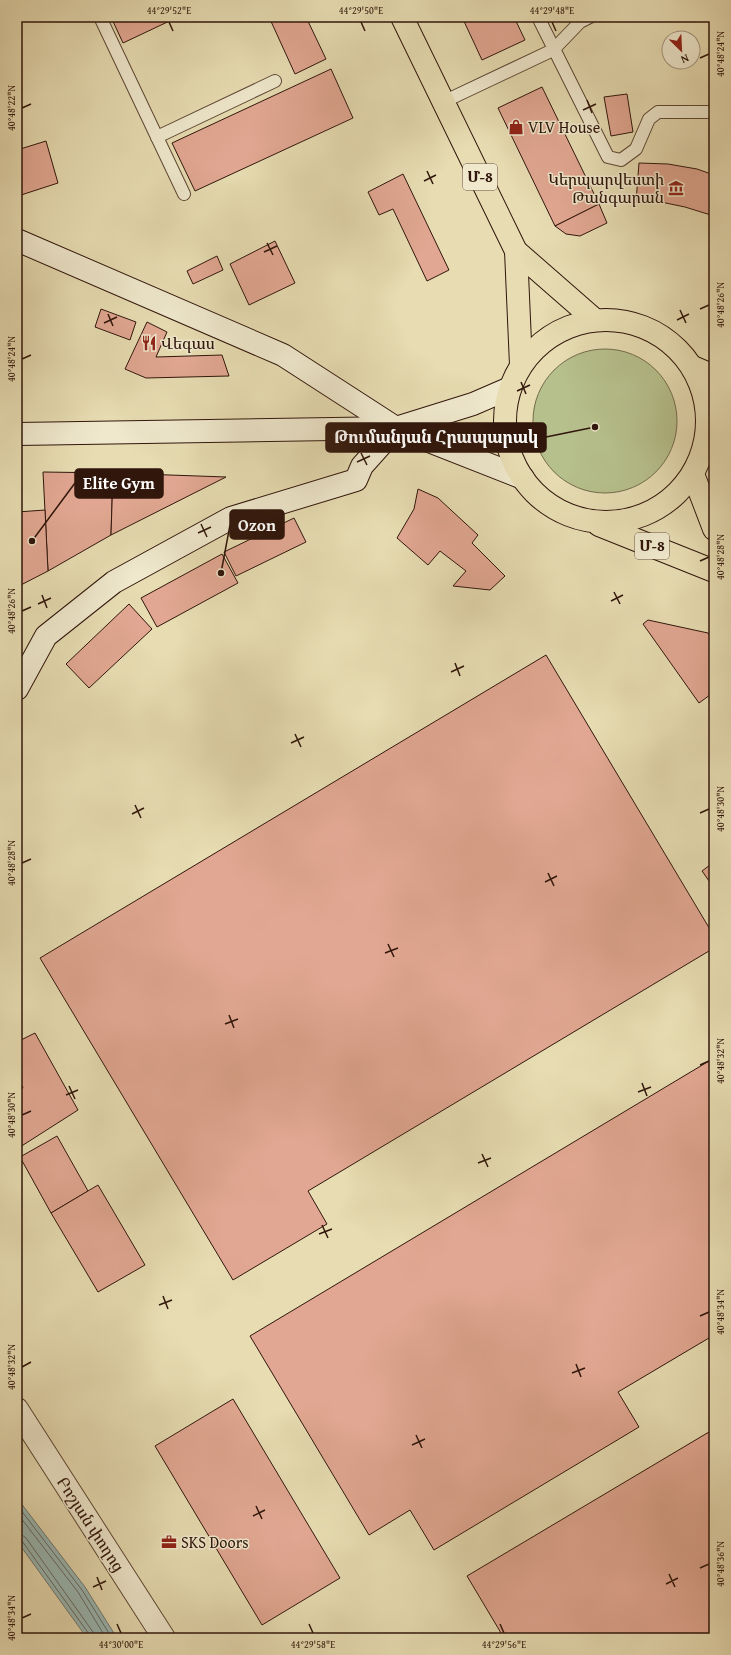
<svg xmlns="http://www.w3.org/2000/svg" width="731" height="1655" viewBox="0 0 731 1655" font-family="'Gentium Book Plus','Noto Serif Armenian',serif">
<rect width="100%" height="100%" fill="#e7dcb2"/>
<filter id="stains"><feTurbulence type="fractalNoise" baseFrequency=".005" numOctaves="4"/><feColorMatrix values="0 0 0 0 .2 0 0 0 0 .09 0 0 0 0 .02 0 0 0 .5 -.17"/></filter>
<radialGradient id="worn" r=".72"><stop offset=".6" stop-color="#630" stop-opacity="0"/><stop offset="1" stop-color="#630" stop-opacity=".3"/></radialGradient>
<!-- green -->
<circle fill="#b6c08c" stroke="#736b4c" cx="605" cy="421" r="72"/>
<!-- water -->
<path fill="#9ab9b6" stroke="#707872" d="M17 1498 85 1587 117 1638H87L17 1541Z"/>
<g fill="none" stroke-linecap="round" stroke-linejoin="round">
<!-- shore -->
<g stroke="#656860" stroke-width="1">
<path d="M17 1505 82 1590 112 1638"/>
<path d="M17 1513 78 1592 106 1638"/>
<path d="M17 1534 22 1535 26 1538 93 1632 95 1638"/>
<path d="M17 1539 22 1541 89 1634 90 1638"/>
</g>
</g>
<!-- building -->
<g fill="#e1a792" stroke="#30160b">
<path d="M111 17H178L123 43Z"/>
<path d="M269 17H306L326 59 295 74Z"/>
<path d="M462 17H514L525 40 482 60Z"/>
<path d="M331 69 353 118 195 191 172 143Z"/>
<path d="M542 87 599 204 555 226 498 108Z"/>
<path d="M627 94 633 132 611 136 604 97Z"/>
<path d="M46 141 58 183 21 195 17 182V150Z"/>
<path d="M639 163 668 164 697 169 714 175V216L685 207 661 202H636Z"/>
<path d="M403 174 449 270 427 281 393 209 379 215 368 192Z"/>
<path d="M599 204 607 223 580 236 566 234 555 226Z"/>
<path d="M275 241 295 283 249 305 230 264Z"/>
<path d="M217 256 223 270 193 284 187 271Z"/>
<path d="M101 309 136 322 130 340 95 327Z"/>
<path d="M147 322 167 332 156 357 222 355 229 376 146 378 125 369Z"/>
<path d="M43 472 113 473 111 535 48 571Z"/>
<path d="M113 473 226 477 111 535Z"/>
<path d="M418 489 438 498 478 535 472 543 505 576 490 590 453 586 466 571 440 551 428 565 397 538 414 509Z"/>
<path d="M45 510 48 571 17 587V512Z"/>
<path d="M294 518 306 542 236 576 224 552Z"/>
<path d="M222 554 238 583 157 627 141 598Z"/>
<path d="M129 604 152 629 89 688 66 664Z"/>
<path d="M648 620 708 633 714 641V692L699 703 643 624Z"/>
<path d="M546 655 714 936V948L308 1191 327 1224 233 1280 40 958Z"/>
<path d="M714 862V888L702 871Z"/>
<path d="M35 1033 78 1110 20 1147 17 1137V1091L23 1088 17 1075V1042Z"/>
<path d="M714 1058V1335L618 1392 639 1427 434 1550 410 1510 369 1535 250 1336Z"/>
<path d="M57 1136 88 1191 51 1213 20 1157Z"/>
<path d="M98 1185 145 1265 98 1292 51 1213Z"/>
<path d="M233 1399 340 1578 262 1625 155 1446Z"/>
<path d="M714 1429V1638H504L467 1576Z"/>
</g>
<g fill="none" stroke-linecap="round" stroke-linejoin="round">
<!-- service casing -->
<g stroke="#5e4835" stroke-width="14">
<g id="service">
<path d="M100 17 184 194"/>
<path d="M538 17 608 157 621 160 636 149 649 119 658 112H714"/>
<path d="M443 102 553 50 580 22 590 17"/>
<path d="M157 137 275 81"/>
</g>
</g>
<!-- tertiary casing -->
<g stroke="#5e4835" stroke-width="24">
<path id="tertiary" d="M17 1409 164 1638"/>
</g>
<!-- secondary casing -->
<g stroke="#30160b" stroke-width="24">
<g id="secondary">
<path d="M17 240 283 355 396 428 523 478"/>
<path d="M17 434 396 428 473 404 510 388"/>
<path d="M17 689 46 636 114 582 231 518 356 480 362 466 396 428"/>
</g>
</g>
<!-- primary casing -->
<g stroke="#30160b" stroke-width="24">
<g id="primary">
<path d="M693 367 714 376"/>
<path d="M704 448 714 445"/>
</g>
</g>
<!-- trunk casing -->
<g stroke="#30160b" stroke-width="24">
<g id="trunk">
<path d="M402 17 516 251 521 365"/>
<path d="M516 251 595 320"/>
<circle cx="606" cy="421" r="101"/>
<path d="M693 474 714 529"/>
<path d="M599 525 714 571"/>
</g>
</g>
<!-- service -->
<use href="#service" stroke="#efe8cd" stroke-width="12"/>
<!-- tertiary -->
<use href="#tertiary" stroke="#efe8cd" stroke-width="22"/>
<!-- secondary -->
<use href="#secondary" stroke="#efe8cd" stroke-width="22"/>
<!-- primary -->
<use href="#primary" stroke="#e7dcb2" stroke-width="22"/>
<!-- trunk -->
<use href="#trunk" stroke="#e7dcb2" stroke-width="22"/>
</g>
<!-- ticks -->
<path fill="none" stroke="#30160b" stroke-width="1.5" d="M169 22 173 31M361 22 365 31M552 22 556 31M700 58 709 54M587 100 592 113M22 108 31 104M583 110 596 104M427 171 433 184M424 181 436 175M267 243 273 255M264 252 277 246M700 309 709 305M680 310 686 323M108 314 113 326M677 320 689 314M104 323 117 317M22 359 31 355M521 382 526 394M517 391 530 385M361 453 367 465M357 462 370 456M201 524 207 537M198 533 211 527M700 561 709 557M614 592 620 604M42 595 47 608M611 601 623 595M38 604 51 598M22 611 31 607M455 663 460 676M451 672 464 666M295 734 301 747M291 743 304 737M135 805 141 818M700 813 709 809M132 814 144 808M22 863 31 859M548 873 554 886M545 882 557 876M388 944 394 957M385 953 398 948M229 1015 234 1028M225 1024 238 1019M700 1065 709 1061M642 1083 647 1096M69 1086 75 1099M638 1092 651 1087M66 1095 78 1090M22 1115 31 1111M482 1154 488 1167M478 1163 491 1158M322 1225 328 1238M319 1234 332 1229M163 1296 168 1309M159 1305 172 1300M700 1316 709 1312M576 1364 581 1377M22 1367 31 1362M572 1373 585 1368M416 1435 422 1448M412 1445 425 1439M256 1506 262 1519M253 1516 265 1510M700 1568 709 1564M669 1574 675 1587M97 1577 102 1590M666 1584 678 1578M93 1587 106 1581M22 1618 31 1614M117 1624 121 1633M309 1624 313 1633M500 1624 504 1633"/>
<!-- icons -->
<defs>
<g id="shop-bare" transform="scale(1.2)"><path d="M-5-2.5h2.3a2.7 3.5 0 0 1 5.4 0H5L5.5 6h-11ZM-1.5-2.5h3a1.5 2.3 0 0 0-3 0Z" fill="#8f2418" stroke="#efe8cd" stroke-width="2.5" paint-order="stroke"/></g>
<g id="museum-bare" transform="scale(1.2)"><path d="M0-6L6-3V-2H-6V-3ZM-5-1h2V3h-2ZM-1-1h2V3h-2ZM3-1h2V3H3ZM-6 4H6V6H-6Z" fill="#8f2418" stroke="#efe8cd" stroke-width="2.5" paint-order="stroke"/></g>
<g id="restaurant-bare" transform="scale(1.2)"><path d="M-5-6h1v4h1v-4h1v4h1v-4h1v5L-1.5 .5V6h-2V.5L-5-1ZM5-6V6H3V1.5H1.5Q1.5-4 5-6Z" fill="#8f2418" stroke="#efe8cd" stroke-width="2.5" paint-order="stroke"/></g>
<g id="office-bare" transform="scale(1.2)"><path d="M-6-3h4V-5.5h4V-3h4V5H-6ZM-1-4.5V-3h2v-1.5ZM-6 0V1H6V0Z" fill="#8f2418" stroke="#efe8cd" stroke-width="2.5" paint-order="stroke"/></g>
</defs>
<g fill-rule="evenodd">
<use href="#shop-bare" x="516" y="127"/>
<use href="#museum-bare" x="676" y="188"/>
<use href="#restaurant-bare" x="149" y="343"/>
<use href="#office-bare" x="169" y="1542"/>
</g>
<g text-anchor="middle" stroke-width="3" stroke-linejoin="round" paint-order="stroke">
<!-- shield labels -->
<g fill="#efe8cd" stroke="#695545" stroke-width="1">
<rect x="463" y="164" width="34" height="26" rx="3"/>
<rect x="635" y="533" width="34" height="26" rx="3"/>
</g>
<g font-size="15" font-weight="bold" fill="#30160b">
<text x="480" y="182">Մ-8</text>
<text x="652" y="551">Մ-8</text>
</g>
<!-- poi labels -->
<g font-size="16" fill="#30160b" stroke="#efe8cd" text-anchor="start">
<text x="528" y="133">VLV House</text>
<text x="664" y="185" text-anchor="end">Կերպարվեստի<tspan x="664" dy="18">Թանգարան</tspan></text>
<text x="161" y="349">Վեգաս</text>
<text x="181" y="1548">SKS Doors</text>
</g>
<!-- street labels -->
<g font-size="16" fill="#30160b" stroke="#efe8cd">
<text transform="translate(91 1524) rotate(57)" y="6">Բոշյան փողոց</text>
</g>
</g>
<!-- callouts -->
<path fill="none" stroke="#30160b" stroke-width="1.5" d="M595 427L546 437M32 541L75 483M221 573L230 525"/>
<g fill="#30160b" stroke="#efe8cd" stroke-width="1.5">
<circle cx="595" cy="427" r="4"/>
<circle cx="32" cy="541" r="4"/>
<circle cx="221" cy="573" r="4"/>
</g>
<g fill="#30160b" stroke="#30160b" stroke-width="1.5">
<rect x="326" y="423" width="220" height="29" rx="4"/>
<rect x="75" y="469" width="88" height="29" rx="4"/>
<rect x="230" y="510" width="54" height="29" rx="4"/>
</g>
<g font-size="17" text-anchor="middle" font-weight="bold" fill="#fff">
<text x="436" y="443">Թումանյան Հրապարակ</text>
<text x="119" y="489">Elite Gym</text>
<text x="257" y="531">Ozon</text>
</g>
<!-- margin -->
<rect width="731" height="1655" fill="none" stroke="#e7dcb2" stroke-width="44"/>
<!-- north arrow -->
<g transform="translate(681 50) rotate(156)"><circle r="19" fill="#efe8cd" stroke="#a3947f"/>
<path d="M0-3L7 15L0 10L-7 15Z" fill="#8f2418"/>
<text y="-6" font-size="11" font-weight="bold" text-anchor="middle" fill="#30160b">N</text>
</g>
<rect x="22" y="22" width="687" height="1611" fill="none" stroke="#30160b" stroke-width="1.5"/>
<g font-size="10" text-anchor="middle" fill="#30160b">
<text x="169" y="14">44°29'52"E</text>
<text x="361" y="14">44°29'50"E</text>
<text x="552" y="14">44°29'48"E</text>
<text transform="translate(720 54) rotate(-90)" y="4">40°48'24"N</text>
<text transform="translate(11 108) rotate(-90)" y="4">40°48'22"N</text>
<text transform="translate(720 305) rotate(-90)" y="4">40°48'26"N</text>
<text transform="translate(11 359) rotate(-90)" y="4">40°48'24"N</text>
<text transform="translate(720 557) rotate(-90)" y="4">40°48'28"N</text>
<text transform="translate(11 611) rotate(-90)" y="4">40°48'26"N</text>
<text transform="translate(720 809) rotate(-90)" y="4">40°48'30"N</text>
<text transform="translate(11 863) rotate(-90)" y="4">40°48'28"N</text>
<text transform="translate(720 1061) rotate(-90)" y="4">40°48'32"N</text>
<text transform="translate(11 1115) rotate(-90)" y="4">40°48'30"N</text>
<text transform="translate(720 1312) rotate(-90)" y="4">40°48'34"N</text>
<text transform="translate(11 1367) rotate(-90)" y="4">40°48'32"N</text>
<text transform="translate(720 1564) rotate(-90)" y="4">40°48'36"N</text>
<text transform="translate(11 1618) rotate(-90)" y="4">40°48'34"N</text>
<text x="121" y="1648">44°30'00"E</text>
<text x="313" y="1648">44°29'58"E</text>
<text x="504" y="1648">44°29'56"E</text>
</g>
<rect width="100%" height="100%" filter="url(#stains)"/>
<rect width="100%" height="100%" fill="url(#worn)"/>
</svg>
